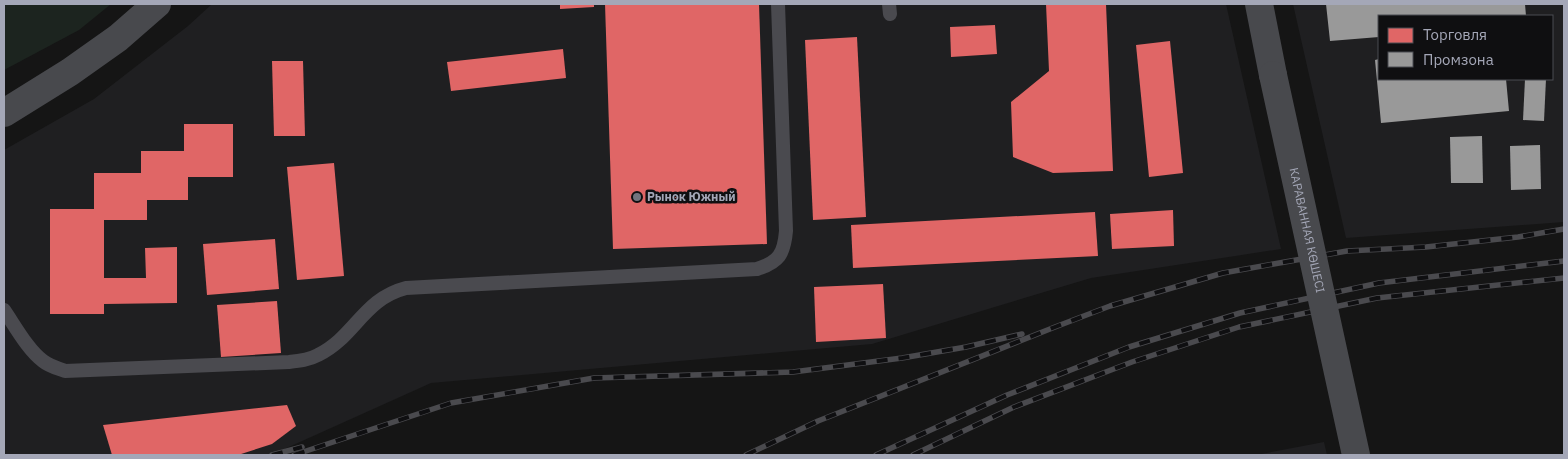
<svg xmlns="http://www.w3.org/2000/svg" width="1568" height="459" viewBox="0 0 1568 459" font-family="'IBM Plex Sans',sans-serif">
<rect width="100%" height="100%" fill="#151515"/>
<!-- built -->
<g fill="#1f1f21" fill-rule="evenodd">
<path d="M212 4H1226L1281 249 1091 278 872 344 431 383 271 455H4V150L94 99 188 26Z"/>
<path d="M1293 4H1564V222L1346 238ZM1379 16H1552V79H1379Z"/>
<path d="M1324 442 1327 455H1256Z"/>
</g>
<!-- green -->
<path fill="#1c241f" d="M4 4H111L79 30 4 70Z"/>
<!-- shops -->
<g fill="#e06666">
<path d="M560 4H594V7L560 9Z"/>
<path d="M605 4H759L767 244 613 249Z"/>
<path d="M1046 4H1106L1113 171 1053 173 1013 157 1011 102 1049 71Z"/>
<path d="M995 25 997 54 951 57 950 27Z"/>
<path d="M857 37 866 217 813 220 805 40Z"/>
<path d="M1170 41 1183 173 1149 177 1136 45Z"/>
<path d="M563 49 566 78 451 91 447 62Z"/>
<path d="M272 61H303L305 136H274Z"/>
<path d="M184 124H233V177H188V200H147V220H104V278H146L145 248 177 247V303L104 304V314H50V209H94V173H141V151H184Z"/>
<path d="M334 163 344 276 297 280 287 167Z"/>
<path d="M1173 210 1174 246 1112 249 1110 214Z"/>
<path d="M1095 212 1098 256 853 268 851 225Z"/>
<path d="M275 239 279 289 207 295 203 244Z"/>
<path d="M883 284 886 338 816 342 814 287Z"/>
<path d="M277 301 281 353 221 357 217 305Z"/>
<path d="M287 405 296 426 272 444 238 455H112L103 425Z"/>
</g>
<!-- industry -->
<g fill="#999">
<path d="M1326 4H1525L1526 16H1379V37L1330 41Z"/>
<path d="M1379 59V79H1506L1509 111 1381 123 1375 60Z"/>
<path d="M1525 79H1546L1544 121 1523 120Z"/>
<path d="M1482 136 1483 183H1451L1450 137Z"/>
<path d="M1540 145 1541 189 1511 190 1510 146Z"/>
</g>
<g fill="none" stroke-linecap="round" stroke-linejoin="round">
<!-- service -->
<g stroke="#4a4a4f" stroke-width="14">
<path d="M889 4 890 14"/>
<path d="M4 310C15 326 28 350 43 361 49 366 57 368 65 371L289 362C299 361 309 360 318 355 355 337 363 299 406 288L757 269C779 262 784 254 786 231L778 4"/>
</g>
<!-- secondary -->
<g stroke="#48494d" stroke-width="28">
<path d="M1259 4 1273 75"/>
<path d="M4 113 70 72 118 38 157 4"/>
</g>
<!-- rail casing -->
<g stroke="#4a4a4e" stroke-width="5.5">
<g id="rail">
<path d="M272 455 302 447"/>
<path d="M294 455 451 403 594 378 793 372 902 358 966 347 1022 334"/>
<path d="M746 455 818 421 1055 327 1110 306 1223 273 1347 251 1426 247 1518 237 1564 229"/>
<path d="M876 455 1007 395 1129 347 1240 313 1379 283 1564 261"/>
<path d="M913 455 1014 407 1132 362 1239 327 1377 298 1564 278"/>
</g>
</g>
<!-- rail -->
<use href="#rail" stroke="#0f0f11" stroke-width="4" stroke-dasharray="11" stroke-linecap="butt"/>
<!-- secondary-bridge -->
<path stroke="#48494d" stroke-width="28" id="s1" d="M1273 75 1356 455"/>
</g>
<!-- markers -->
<circle fill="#72747e" stroke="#0f0f11" stroke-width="2" cx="637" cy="197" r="5"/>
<g text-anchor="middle" stroke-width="5" stroke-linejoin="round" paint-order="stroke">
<!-- poi labels -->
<g font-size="12" font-weight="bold" fill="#a4a7b7" stroke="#0f0f11" text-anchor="start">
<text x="647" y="201">Рынок Южный</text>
</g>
<!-- street labels -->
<g font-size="12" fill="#a4a7b7" stroke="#0f0f11">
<text dy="4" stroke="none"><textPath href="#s1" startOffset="159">КАРАВАННАЯ КӨШЕСІ</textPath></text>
</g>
</g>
<!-- border -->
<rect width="1568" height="459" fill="none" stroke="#a4a7b7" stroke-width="10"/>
<!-- legend -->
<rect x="1378" y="15" width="175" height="65" fill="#0f0f11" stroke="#4b4c53"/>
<rect x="1388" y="28" width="25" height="15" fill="#e06666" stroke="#4b4c53"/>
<text x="1423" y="40" font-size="15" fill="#a4a7b7">Торговля</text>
<rect x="1388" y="52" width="25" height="15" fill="#999999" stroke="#4b4c53"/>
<text x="1423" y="65" font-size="15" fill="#a4a7b7">Промзона</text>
</svg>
